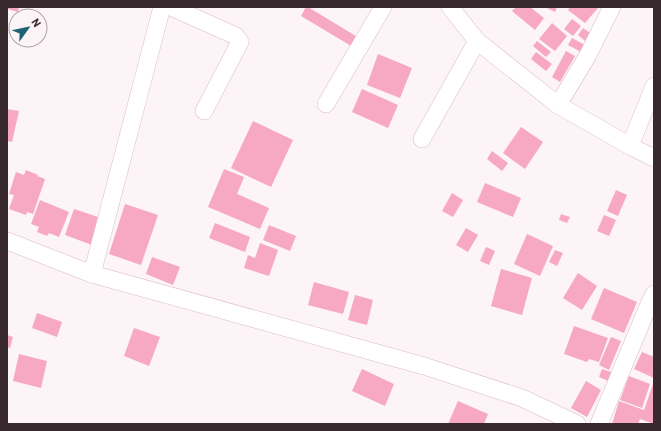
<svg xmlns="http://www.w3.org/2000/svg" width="661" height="431" viewBox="0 0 661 431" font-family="Barlow,sans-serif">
<rect width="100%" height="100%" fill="#fcf4f7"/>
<!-- building -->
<g fill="#f7a8c3">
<path d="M7 7H19L18 12 7 9Z"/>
<path d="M306 7H308L359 38 353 47 301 16Z"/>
<path d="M516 7H530L544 18 535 30 512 11Z"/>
<path d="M545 7H557L555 12Z"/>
<path d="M570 7H599L585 23 568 10Z"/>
<path d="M572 19 581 26 573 36 564 29Z"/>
<path d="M552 23 567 36 555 51 539 39Z"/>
<path d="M583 28 590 33 585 41 578 35Z"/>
<path d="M572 38 585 45 581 52 568 45Z"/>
<path d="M537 41 551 52 546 57 533 46Z"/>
<path d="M566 51 575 56 560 82 552 77Z"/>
<path d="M536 52 552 64 546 71 531 59Z"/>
<path d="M378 54 412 68 400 98 367 85Z"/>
<path d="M362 89 398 105 388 128 352 112Z"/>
<path d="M7 109 19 111 12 142 7 141Z"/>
<path d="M253 121 293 140 271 187 231 168Z"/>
<path d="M521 127 543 142 525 169 503 153Z"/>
<path d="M492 151 508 163 502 171 487 159Z"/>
<path d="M224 169 244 177 237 194 269 208 260 229 208 207Z"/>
<path d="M26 170 38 175 37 176 45 179 33 214 27 212 26 215 9 209 14 195 9 194 16 172 24 175Z"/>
<path d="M485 183 521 198 513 217 477 202Z"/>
<path d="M616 190 627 195 618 216 607 211Z"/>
<path d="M452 193 463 200 453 217 442 211Z"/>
<path d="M40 200 69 212 59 237 49 233 47 236 37 232 39 227 31 224Z"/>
<path d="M125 204 158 215 141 265 109 254Z"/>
<path d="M74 209 101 218 92 245 65 235Z"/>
<path d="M561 214 570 217 567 223 559 220Z"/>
<path d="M604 215 616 220 609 236 597 231Z"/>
<path d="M215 223 250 237 245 252 209 238Z"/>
<path d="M269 225 296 236 290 251 263 240Z"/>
<path d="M466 228 478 235 468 252 456 245Z"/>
<path d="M527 234 553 246 540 276 514 264Z"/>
<path d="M260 243 278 250 269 276 244 268 248 255 255 258Z"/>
<path d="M486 247 495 251 489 265 480 261Z"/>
<path d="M555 250 563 253 557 266 549 262Z"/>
<path d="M152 257 180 267 173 285 146 274Z"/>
<path d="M501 269 532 278 522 315 491 306Z"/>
<path d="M578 273 597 286 582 310 563 298Z"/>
<path d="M314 282 349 292 343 314 308 305Z"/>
<path d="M604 288 637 302 624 333 591 319Z"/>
<path d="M355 295 373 300 367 325 348 320Z"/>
<path d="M37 313 62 322 57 337 32 328Z"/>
<path d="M574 326 608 338 599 362 589 359 587 362 564 354Z"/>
<path d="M134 328 160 337 149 366 124 356Z"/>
<path d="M7 335 13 337 10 348 7 347Z"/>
<path d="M611 337 621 341 609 370 599 365Z"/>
<path d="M642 352 654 357V378L634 369Z"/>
<path d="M19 354 47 361 41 388 13 381Z"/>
<path d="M362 369 394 384 385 406 352 391Z"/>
<path d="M602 369 611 372 608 381 599 377Z"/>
<path d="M629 376 650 384 642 408 620 400Z"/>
<path d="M586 381 601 390 587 417 571 408Z"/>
<path d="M653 384H654V424L640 419 638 424H612L619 401 644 410Z"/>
<path d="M458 401 488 414 484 424H448Z"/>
</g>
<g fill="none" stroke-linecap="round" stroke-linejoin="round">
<!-- minor casing -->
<g stroke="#debac6" stroke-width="18">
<g id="minor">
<path d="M171 7 236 36 240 42 204 111"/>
<path d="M450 7 477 41 558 105 630 146 654 158"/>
<path d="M326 104 383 7"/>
<path d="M558 105 588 55 612 7"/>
<path d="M422 139 477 41"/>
<path d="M630 146 654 86"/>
<path d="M7 241 92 274 424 366 522 398 577 424"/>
<path d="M92 274 162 7"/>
<path d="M599 424 650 302 654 294"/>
</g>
</g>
<!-- minor -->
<use href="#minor" stroke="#fff" stroke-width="17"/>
</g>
<!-- border -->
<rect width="661" height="431" fill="none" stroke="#37292e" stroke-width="16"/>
<!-- north arrow -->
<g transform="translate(28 28) rotate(57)"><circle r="19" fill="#fcf4f7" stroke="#ada3a7"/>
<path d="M0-3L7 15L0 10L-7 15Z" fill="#1e6374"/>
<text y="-6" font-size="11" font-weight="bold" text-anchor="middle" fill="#37292e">N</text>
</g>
</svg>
